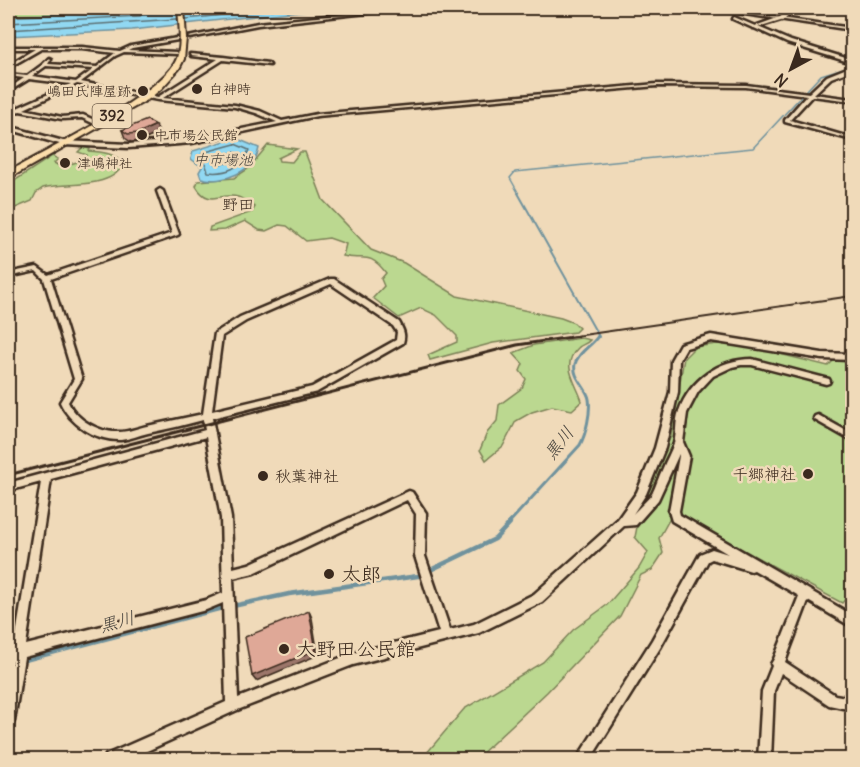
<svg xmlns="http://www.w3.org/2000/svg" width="860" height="767" viewBox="0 0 860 767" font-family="Delius,'Klee One',sans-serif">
<rect width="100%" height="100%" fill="#f0dab9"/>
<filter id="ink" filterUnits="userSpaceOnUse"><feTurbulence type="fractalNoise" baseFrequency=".0167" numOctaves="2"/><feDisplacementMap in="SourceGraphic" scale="12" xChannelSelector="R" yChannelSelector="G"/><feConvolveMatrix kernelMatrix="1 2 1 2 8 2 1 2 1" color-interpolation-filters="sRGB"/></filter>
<g filter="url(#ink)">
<!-- green -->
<g fill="#bbd890" stroke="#7b8157" stroke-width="1.5">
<path d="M8 8H141L107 12 8 16Z"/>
<path d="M268 145 297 149 278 158 279 161 292 162 300 152H305L323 200 371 250 404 263 457 296 561 318 574 323 579 328 575 332 493 343 430 360 428 355 457 342V336L436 315 421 308 399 318 373 298 384 286 381 279 386 273C368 249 362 262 343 256L346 244 329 238 306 241 287 226 279 225 266 231 259 230 245 221 225 230 209 231 210 227 252 212 255 207C250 204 244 199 238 197 220 192 209 208 196 186L198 181 234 178 248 169Z"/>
<path d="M83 147 90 149 89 151C104 152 111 153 124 162 114 190 67 182 43 188L36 193 32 201 8 211V185L52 156 58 159 54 163 61 167 83 160 87 155 78 152Z"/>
<path d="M581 338 590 340C587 344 582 344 578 348 560 365 576 382 582 401L572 410 552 406 532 412 516 421 503 446 486 460 480 450 487 433 497 421 499 405 522 388 526 379 520 371 523 364 513 353 534 345Z"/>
<path d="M717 344 755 348 828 366 833 361 852 362V591L842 603 682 517 669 520 659 538 663 553 652 570 641 575 620 616 547 692 476 759 418 760 426 754 464 709 543 662 573 630 607 605 639 568 648 552 635 537 637 527 649 512 642 501 671 436 684 358 695 347Z"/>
</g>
<!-- water -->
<g fill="#91d8f2" stroke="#6f929d" stroke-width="1.5">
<path d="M171 8H326L132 30 8 36V17Z"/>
<path d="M235 138 259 148C255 171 222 185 201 178L199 172 202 167 191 159 193 151Z"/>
</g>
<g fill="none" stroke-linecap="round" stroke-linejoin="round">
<!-- shore -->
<g stroke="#5d7073" stroke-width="1.5">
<path d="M186 19 287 8"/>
<path d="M8 23 140 16 147 8"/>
<path d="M8 30 177 19"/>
<path d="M235 144 249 150C242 168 226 174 208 172L202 153Z"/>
<path d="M234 152 239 155 228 163 215 164V158Z"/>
</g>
<!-- stream-far3 -->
<path stroke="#6f929d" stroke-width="1.5" d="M519 194 510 178 515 172 753 148 821 75 850 66"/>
<!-- stream-far2 -->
<path stroke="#6f929d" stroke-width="2" d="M518 193 599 337"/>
<!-- stream-far1 -->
<path stroke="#6f929d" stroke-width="3" d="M508 524 580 445C586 434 591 412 589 399 587 387 572 378 575 364 579 351 592 346 598 336"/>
<!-- stream -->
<g stroke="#6f929d" stroke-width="4.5">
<path d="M233 606 289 594 418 576 495 539 510 523"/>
<path d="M21 661 226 607"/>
</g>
<!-- minor casing -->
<g stroke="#3b2a1e" stroke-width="5">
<g id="minor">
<path d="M405 8H412L258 25 190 38 188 37 258 23Z"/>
<path d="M704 8H710L852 28V30Z"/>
<path d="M734 17 755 26 756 27 753 28 733 19Z"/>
<path d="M177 38 178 40 132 48 128 50 177 52 178 54 124 52 115 56 81 82 158 97 218 59 191 56 190 54 223 57 268 63 270 65 223 60 163 98 235 105 260 111 282 121 317 114 657 84 746 85 809 93 812 92 814 94 852 99V101L812 96 790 120 852 138V140L785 122V120L807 95 746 87 657 86 317 116 192 143 129 148 63 145 8 129V126L63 141 129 144 192 139 277 122 256 113 235 107 158 100 77 84 24 109 62 117 83 115 101 123V125H97L82 118 62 119 20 111 8 115V112L71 84 29 79 8 92V89L24 78 8 76V74L27 76 42 65 49 58 51 59 48 64 97 67 115 53 82 49H41L8 68V65L35 49H8V47H82L120 51 131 46ZM46 66 94 69 76 82 32 76Z"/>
<path d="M160 189 163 191 179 234 178 235 51 279 82 379 68 402C77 420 99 433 119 432 128 432 138 428 147 426 166 422 184 418 203 414L215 333 240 317 330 279H334L399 322C403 330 406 334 403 343L317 392 212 418 231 518 233 568 249 564 409 491 412 492 426 513 425 556 450 630 474 624 534 594 618 519 637 492 655 448 670 392 671 360 680 344 711 335 822 353 852 354V360L822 359 711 341 686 348 679 360 678 392 665 448 646 494 633 514C639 507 647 501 652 494 656 486 659 476 663 468 666 460 671 452 674 443 677 433 675 422 679 411 690 380 719 359 752 359L829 379 830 381 829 383 826 384 752 365H741L732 367 713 376 698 392 687 413 683 442 689 456 679 511 680 515 852 615V627L808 601 785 662 835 695 852 698V710L829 705 781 673 774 691 771 760H758L762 691 772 666 771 664 774 659 799 596 754 570 751 571 712 559 708 561 660 648 590 760H576L652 640 700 554 712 549 728 554 672 521 669 511 679 456V454L658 500 636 525 624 526 542 602 479 633 353 665 235 711 127 760H105L106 755 226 702 223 603 206 610 24 657 14 721 12 725 8 727V686L12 660 8 661V649L14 648 41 482 8 491V483L205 430 203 420C185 425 167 429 148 433 139 435 130 439 121 440 95 441 70 424 60 402L74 379 44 279 36 271 8 277V273L37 267 48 275 172 233 157 191ZM331 284 393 326 397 332 396 340 312 387 212 411 222 336 246 321ZM206 437 221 518 223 593 206 600 26 645 51 479ZM407 500 416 514 415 556 439 632 353 653 238 698 233 578 254 573Z"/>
<path d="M818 415 852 434V441L815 420 814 418 815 416Z"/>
</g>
</g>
<!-- tertiary casing -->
<g stroke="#3b2a1e" stroke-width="5">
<g id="tertiary">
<path d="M792 8H796L784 19 758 27 791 41 852 60V63L787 43 752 27 780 17Z"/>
<path d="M852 66V70L831 78 814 94 809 93 827 76Z"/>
</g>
</g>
<!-- primary casing -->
<g stroke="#3b2a1e" stroke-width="4">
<path id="primary" d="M178 8H184L186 38 184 59 179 69 162 88 149 99 8 179V172C43 152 165 93 177 58 182 43 179 24 178 8Z"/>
</g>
<!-- minor -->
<use href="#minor" fill="#f0dab9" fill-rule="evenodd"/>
<!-- tertiary -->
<use href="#tertiary" fill="#f0dab9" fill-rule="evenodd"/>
<!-- primary -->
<use href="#primary" fill="#fbddab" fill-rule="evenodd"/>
<!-- rail-far1 -->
<path stroke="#3b2a1e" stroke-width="2" d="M569 337 852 296"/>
<!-- rail -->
<path stroke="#3b2a1e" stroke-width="3" d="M8 475 517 345 579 336"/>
</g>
<!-- wall -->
<path fill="#c09082" stroke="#3b2a1e" stroke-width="1.5" d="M122 130 159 133 141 141 131 142 125 138Z"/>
<!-- shaded-wall -->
<g fill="#9c766a" stroke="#3b2a1e" stroke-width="1.5">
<path d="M156 125 159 133 141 141 138 133Z"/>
<path d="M309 611 312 618 318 655 256 681 252 676Z"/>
</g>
<!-- building -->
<g fill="#dfa897" stroke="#3b2a1e" stroke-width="1.5">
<path d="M147 120 156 125 138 133 128 134 122 130Z"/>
<path d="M309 611 316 650 252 676 245 637Z"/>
</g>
</g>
<!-- markers -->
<g fill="#3b2a1e" stroke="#f0dab9" stroke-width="2">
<circle cx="197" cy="89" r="6"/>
<circle cx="143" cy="91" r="6"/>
<circle cx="142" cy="135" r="6"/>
<circle cx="65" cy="163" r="6"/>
<circle cx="808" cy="474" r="6"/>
<circle cx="263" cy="476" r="6"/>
<circle cx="329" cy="574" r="6"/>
<circle cx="284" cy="649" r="6"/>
</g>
<g text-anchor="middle" stroke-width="5" stroke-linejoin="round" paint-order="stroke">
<!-- far-poi labels -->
<g font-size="14" fill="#3b2a1e" stroke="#f0dab9" text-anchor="start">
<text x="209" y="94">白神時</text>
<text x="131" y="96" text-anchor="end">嶋田氏陣屋跡</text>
<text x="154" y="140">中市場公民館</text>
<text x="77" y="168">津嶋神社</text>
</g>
<!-- shield labels -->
<rect fill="#f0dab9" stroke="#715f4c" stroke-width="1.5" x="92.5" y="104" width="39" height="24" rx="4.5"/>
<g font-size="15" font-weight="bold" fill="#3b2a1e">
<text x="112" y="121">392</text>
</g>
<!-- far-water labels -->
<g font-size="15" font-style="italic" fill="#48443e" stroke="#f0dab9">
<text x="223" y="165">中市場池</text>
</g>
<!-- far-quarter labels -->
<g font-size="16" fill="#3b2a1e" stroke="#f0dab9">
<text x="238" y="210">野田</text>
</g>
<!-- poi labels -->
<g font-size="16" fill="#3b2a1e" stroke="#f0dab9" text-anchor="end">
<text x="796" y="480">千郷神社</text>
<text x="275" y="482" text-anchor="start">秋葉神社</text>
</g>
<!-- water labels -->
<g font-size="18" font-style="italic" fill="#48443e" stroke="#f0dab9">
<text transform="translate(559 443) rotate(-52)" y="6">黒川</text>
<text transform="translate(117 622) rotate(-15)" y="6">黒川</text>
</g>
<!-- near-poi labels -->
<g font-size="20" fill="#3b2a1e" stroke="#f0dab9" text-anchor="start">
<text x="341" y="581">太郎</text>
<text x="296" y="656">大野田公民館</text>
</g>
</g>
<!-- margin -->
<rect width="860" height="767" fill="none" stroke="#f0dab9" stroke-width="30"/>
<rect x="15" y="15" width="830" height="737" fill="none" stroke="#3b2a1e" stroke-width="2" filter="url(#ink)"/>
<!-- north arrow -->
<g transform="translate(791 69) rotate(221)" stroke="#f0dab9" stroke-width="4.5" paint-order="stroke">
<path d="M0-4.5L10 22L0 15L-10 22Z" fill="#3b2a1e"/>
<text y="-9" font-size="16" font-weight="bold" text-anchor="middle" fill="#3b2a1e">N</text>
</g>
</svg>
